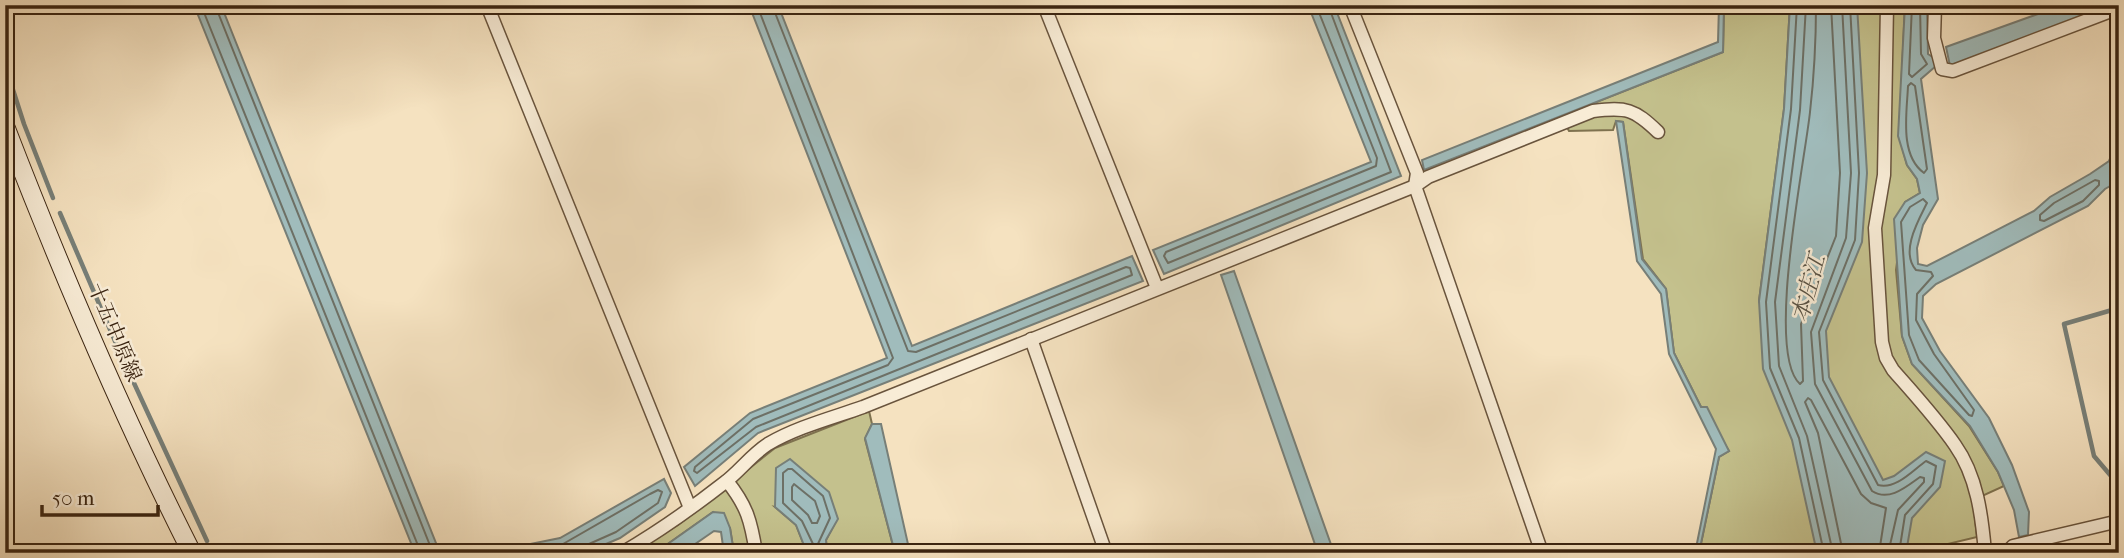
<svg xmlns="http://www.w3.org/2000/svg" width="2124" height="558" viewBox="0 0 2124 558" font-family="'IM FELL French Canon','Noto Serif JP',serif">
<rect width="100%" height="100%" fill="#f5e2c0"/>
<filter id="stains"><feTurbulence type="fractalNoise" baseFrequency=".00286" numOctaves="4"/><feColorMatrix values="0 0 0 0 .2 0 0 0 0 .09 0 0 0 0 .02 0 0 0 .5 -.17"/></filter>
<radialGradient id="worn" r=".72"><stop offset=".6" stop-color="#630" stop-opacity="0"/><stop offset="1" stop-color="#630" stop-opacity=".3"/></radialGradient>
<!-- green -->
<g fill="#c4c18d" stroke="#7f724f" stroke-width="2">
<path d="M1724 5H1790L1784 109 1759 301 1846 553H1699L1719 457 1729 451 1701 407 1674 353 1666 289 1643 259 1623 122 1616 121 1613 130 1569 131 1561 116 1723 52Z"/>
<path d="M1835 5H1905L1899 136 1907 165 1917 179 1920 193 1905 202 1896 270 1902 336 1912 364 1969 426 1998 472 2004 486 1973 500 1977 537 1935 547 1933 553H1893L1889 499 1815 378 1813 308Z"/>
<path d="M869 411 872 424 865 439 895 553H827L826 540 837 519 775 507 796 525 807 553H734L730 528 713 512 655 553H631L678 525 775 448Z"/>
</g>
<!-- water -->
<g fill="#a0bcbc" stroke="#777f78" stroke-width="2">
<path d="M194 5H221L438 548 495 551 560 538 664 479 671 493 665 507 620 538 585 553H415Z"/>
<path d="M749 5H778L912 346 1132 256 1143 281 758 433 695 486 684 467 750 413 887 358Z"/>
<path d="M1308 5H1334L1401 176 1164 274 1153 250 1371 162Z"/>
<path d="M1719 5H1724L1723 52 1424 170 1422 160 1718 42Z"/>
<path d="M1790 5H1857L1867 173 1862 242 1826 331 1829 377 1883 480 1894 476 1926 452 1945 461 1940 487 1912 518 1906 553H1817L1792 440 1763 369 1759 301 1784 109Z"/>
<path d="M1905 5H1927L1928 54 1934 58 1936 66 1921 79 1938 199 1923 225 1917 248 1918 264 1927 266 2034 211 2050 197 2090 174 2109 161 2119 138V181L2105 189 2088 206 1936 284 1923 296 1922 318 1940 351 1989 418 2012 465 2029 512 2028 535 2019 537 2014 510 1998 472 1970 426 1912 364 1902 336 1894 219 1905 202 1920 193 1917 179 1907 165 1898 136Z"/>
<path d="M2063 5H2113L1950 66 1946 47Z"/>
<path d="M1616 121 1623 122 1642 259 1666 289 1674 353 1701 407H1707L1729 451 1719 457 1699 553H1695L1716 449 1669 354 1661 294 1637 261Z"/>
<path d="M1234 271 1334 553H1318L1221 275Z"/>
<path d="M872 424H881L910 553H895L865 438Z"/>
<path d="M790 459 829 492 838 519 826 540 827 553H807L796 525 775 507 776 468Z"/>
<path d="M713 512 724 513 730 528 734 553H724L721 532 714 531 682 553H655Z"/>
</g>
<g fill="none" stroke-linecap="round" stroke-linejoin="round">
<!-- shore -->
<g stroke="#6d7066" stroke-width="2">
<path d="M201 5 421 553"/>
<path d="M215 5 433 553"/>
<path d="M757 5 893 358 888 365 753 419 695 467 694 471 697 473 756 427 1132 275 1130 268 1126 267 916 352 908 351 772 5"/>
<path d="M1316 5 1377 158 1376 166 1166 252 1164 256 1168 263 1391 172 1328 5"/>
<path d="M1797 5 1791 109 1766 302 1770 368 1799 438 1824 553"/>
<path d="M1806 5 1800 110 1775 302 1779 366 1807 436 1833 553"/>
<path d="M1816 5C1816 40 1814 77 1810 112 1805 161 1765 353 1800 384L1803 381 1801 324 1836 236 1840 173 1831 5"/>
<path d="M1842 5 1851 173 1846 238 1811 332 1815 384 1872 491C1889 502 1906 487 1920 477L1924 478V482L1898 510 1890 545V553"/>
<path d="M1850 5 1859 173 1855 240 1819 332 1823 380 1878 485C1896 490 1913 470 1926 461L1936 466 1933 484 1905 515 1899 553"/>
<path d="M1912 5 1909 74 1912 77 1927 64 1921 54 1920 5"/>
<path d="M1911 83 1915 86 1927 169 1924 173C1899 155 1907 112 1908 86Z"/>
<path d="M2095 180 2099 181V185L2083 201 2044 221 2040 220V215L2054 203Z"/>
<path d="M1923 199 1927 203C1918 221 1900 252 1916 270L1931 272 1933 276 1917 294 1916 320 1934 354 1974 410 1972 416 1969 415 1919 360 1909 335 1901 222 1910 207Z"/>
<path d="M788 469H792L823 496 830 518 817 546 813 544 802 521 783 503V473Z"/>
<path d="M794 484 815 501 820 516 817 523H812L808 515 792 500V487Z"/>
<path d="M522 553 563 544 650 494 658 490 662 492 658 503 616 532 589 544 585 553"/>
<path d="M1843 553 1818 433 1805 402 1808 398 1811 400 1861 494 1871 503 1886 508 1879 553"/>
</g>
<!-- stream -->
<g stroke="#777f78" stroke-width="4.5">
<path d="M5 65 24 124 53 198"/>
<path d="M60 213 121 355 207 541"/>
<path d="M2117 515 2111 476 2094 456 2064 324 2119 308"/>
</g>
<!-- street casing -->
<g stroke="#69543d" stroke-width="15">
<g id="street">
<path d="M487 5 690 508"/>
<path d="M1044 5 1157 288"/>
<path d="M1350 5 1417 173 1415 186 1542 553"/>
<path d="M1887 5 1884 175 1875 228 1882 342 1886 358 1893 370C1914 394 1937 419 1955 445 1977 476 1982 516 1985 553"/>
<path d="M1935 5 1934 38 1942 69 1953 71 2119 8"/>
<path d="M1031 339 1106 553"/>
<path d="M727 481C747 506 751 521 756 553"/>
<path d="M622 553C658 532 692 508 724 483 740 471 751 455 768 444 797 427 832 418 863 407L1415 186 1428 177 1593 111C1627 107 1634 109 1658 132"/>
<path d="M2006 553 2013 546 2119 521"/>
</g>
</g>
<!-- secondary casing -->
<g stroke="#3a2411" stroke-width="20">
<path id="secondary" d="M5 126C61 271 122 415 192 553"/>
</g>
<!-- street -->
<use href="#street" stroke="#f8ecd6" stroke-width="12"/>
<!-- secondary -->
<use href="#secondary" stroke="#f8ecd6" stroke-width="18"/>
</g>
<g text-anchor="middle" stroke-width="5" stroke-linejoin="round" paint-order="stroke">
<!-- street labels -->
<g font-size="21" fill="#3a2411" stroke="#f8ecd6">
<text transform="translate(115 332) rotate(67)" y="7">十五中原線</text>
</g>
<!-- water labels -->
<g font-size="23" font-style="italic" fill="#595244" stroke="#f8ecd6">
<text transform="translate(1808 288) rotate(-74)" y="8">本庄江</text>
</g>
</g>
<!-- margin -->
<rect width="2124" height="558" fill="none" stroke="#f5e2c0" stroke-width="28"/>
<rect x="7" y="7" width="2110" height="544" fill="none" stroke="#3a2411" stroke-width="3.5"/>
<rect x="14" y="14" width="2096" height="530" fill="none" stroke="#3a2411" stroke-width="2"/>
<!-- scale -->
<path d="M42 505v10h116v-10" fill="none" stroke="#3a2411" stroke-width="3.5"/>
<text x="52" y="505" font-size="21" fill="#3a2411" stroke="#f8ecd6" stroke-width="5" paint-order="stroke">50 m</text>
<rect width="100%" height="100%" filter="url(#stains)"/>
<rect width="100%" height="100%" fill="url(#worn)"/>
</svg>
